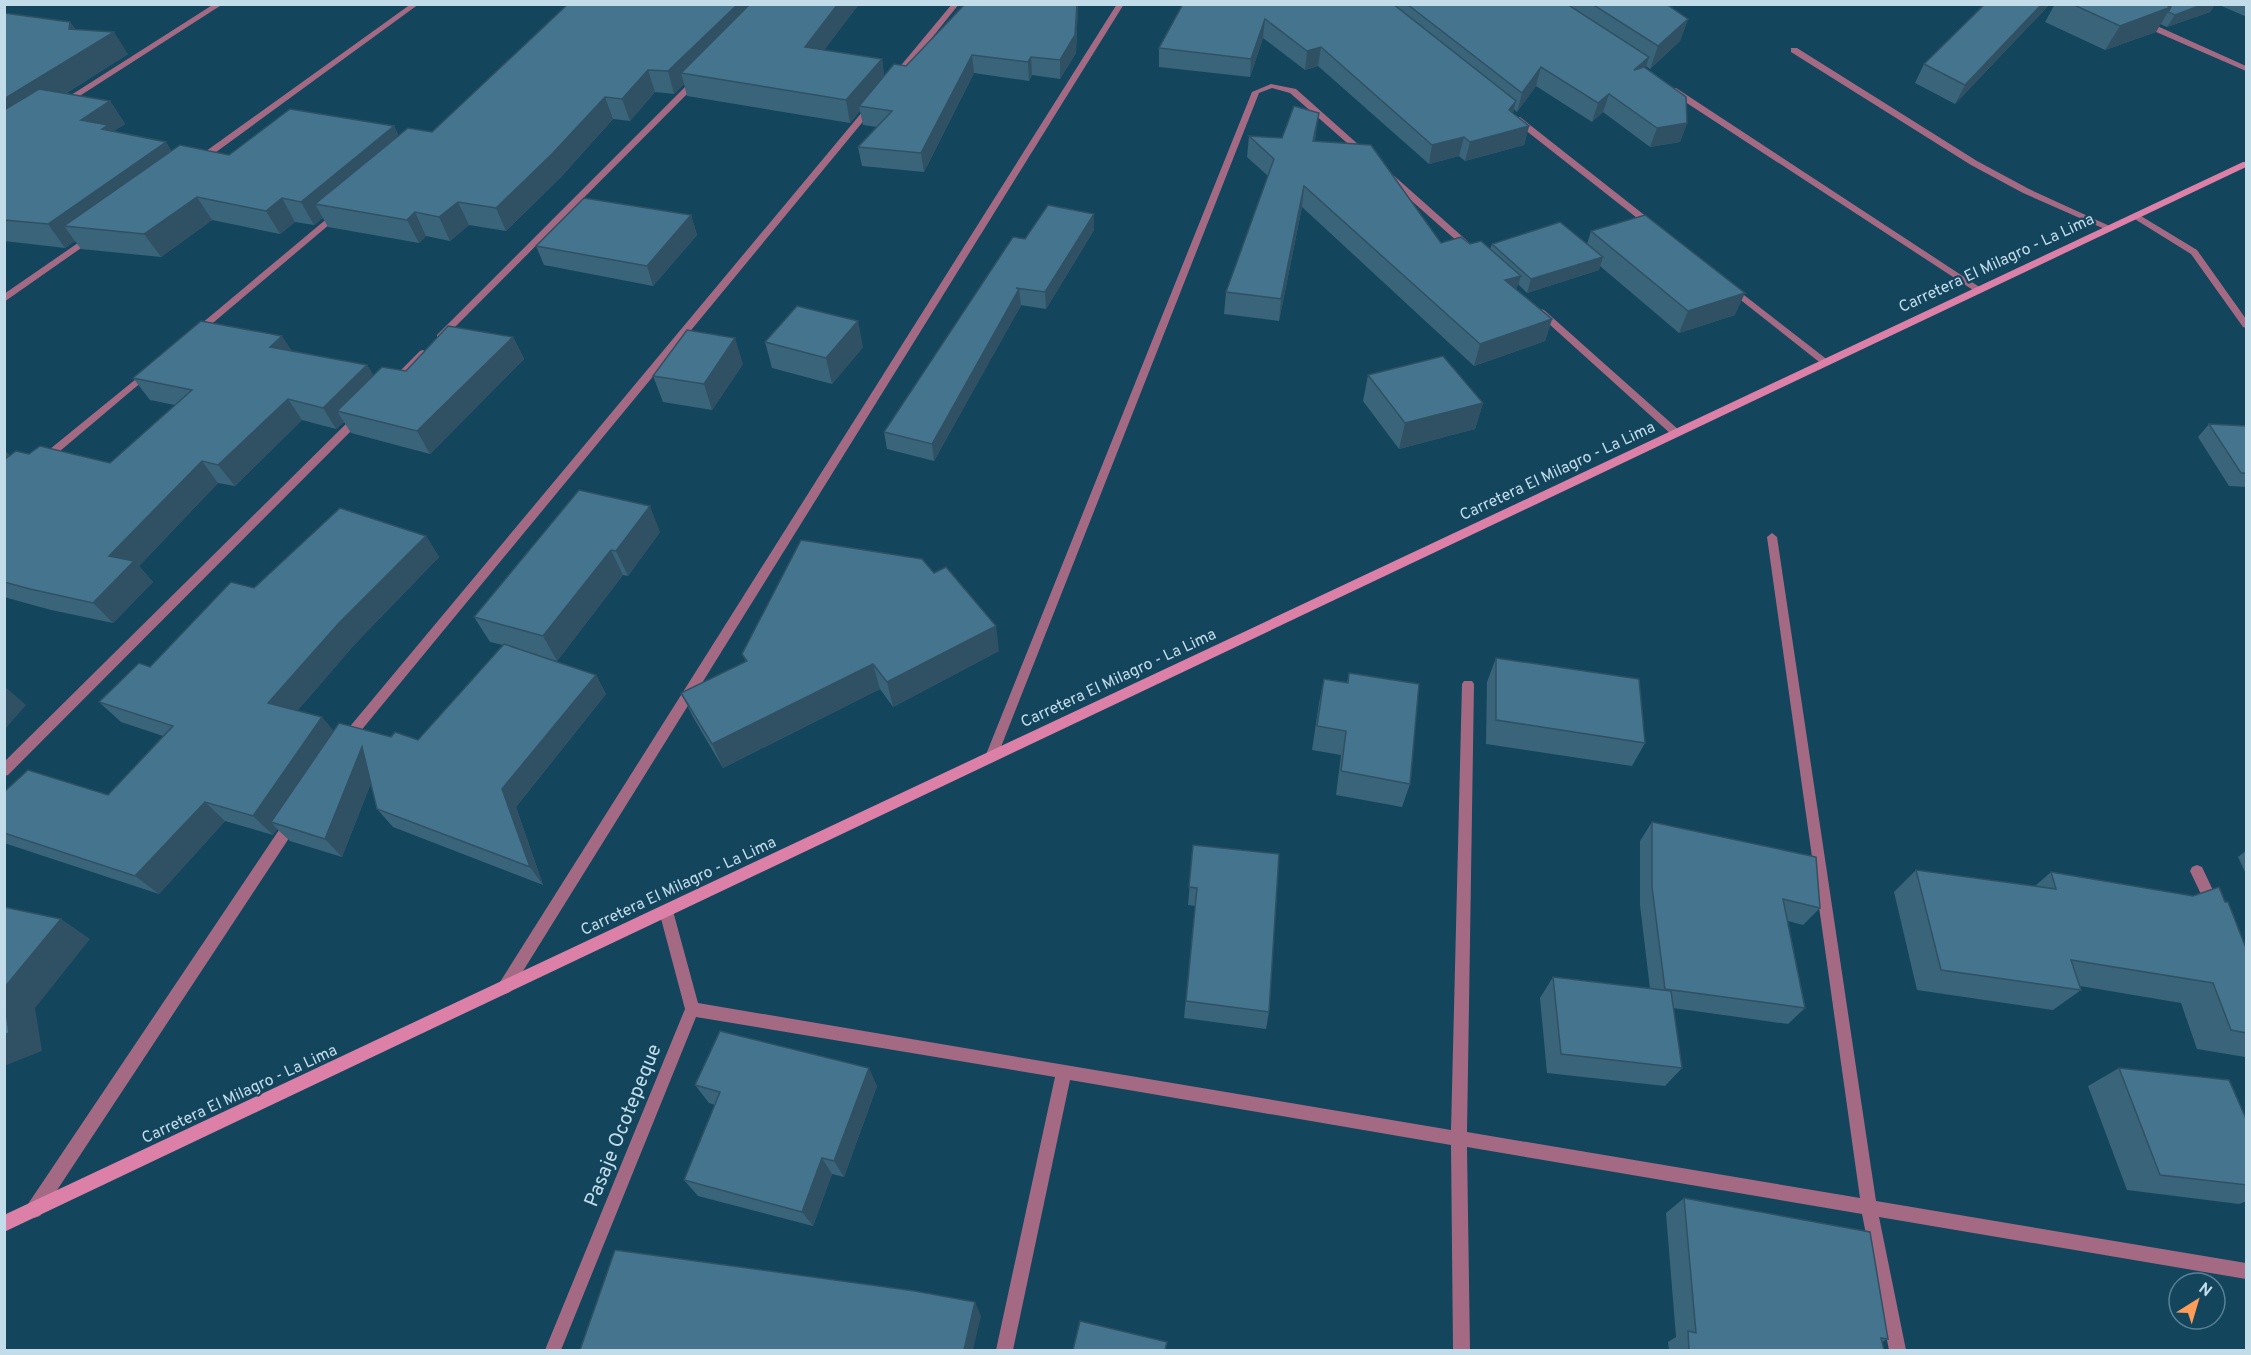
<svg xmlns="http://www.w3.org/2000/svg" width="2251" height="1355" viewBox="0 0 2251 1355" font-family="Overpass,sans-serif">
<rect width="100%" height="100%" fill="#13455d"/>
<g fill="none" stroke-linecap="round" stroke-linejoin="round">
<!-- minor -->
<g fill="#a56a83" fill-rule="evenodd">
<path d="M214 4H223L64 106 57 104Z"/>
<path d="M411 4H419L201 163H195V159Z"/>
<path d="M952 4H959L899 79H893V75Z"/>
<path d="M1117 4H1124L510 992 505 994 500 992 498 987 500 982Z"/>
<path d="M2140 21H2146L2246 66V71L2140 25Z"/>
<path d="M1791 48H1797L1977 161 2029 189 2114 228 2107 230 2023 193 1971 165 1791 52Z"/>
<path d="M694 78 701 80 443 339H437V335Z"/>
<path d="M1271 84 1296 89 1369 154 1362 156 1290 93 1272 88 1259 93 997 757 995 761 991 762 987 761 985 757 1252 92Z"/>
<path d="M1670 88H1676L1984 290 1982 292H1976L1670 92Z"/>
<path d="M868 105 875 107 350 744H342L340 740 342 736Z"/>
<path d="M1514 117H1520L1657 225V229H1651L1514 121Z"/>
<path d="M1386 174H1392L1473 246V250H1467L1386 178Z"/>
<path d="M336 211 343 213 201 333H195V329Z"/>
<path d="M2136 213 2197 250 2246 319V328L2243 327 2191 254 2133 218 2132 216Z"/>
<path d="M91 234 95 237 94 239 4 302V294Z"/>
<path d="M1731 285 1829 361V365H1823L1728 290 1726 288Z"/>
<path d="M1541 309 1544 310 1680 431V435H1672L1538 314V310Z"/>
<path d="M423 350 428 353 398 383H392V379L420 351Z"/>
<path d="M147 370 150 371V375L47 462H39L38 460 39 458Z"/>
<path d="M359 414 364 417 363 419 8 775 4 776V762L355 415Z"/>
<path d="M1772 533 1777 537 1876 1201 2246 1263V1279L1879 1217 1906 1350H1889L1862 1214 1467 1147 1470 1350H1453L1451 1145 1070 1080 1013 1350H996L1055 1077 696 1017 561 1350H545L685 1009 659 911 661 907 666 905 671 907 673 911 698 1003 1451 1130 1462 684 1464 681H1472L1474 684 1467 1132 1860 1198 1767 537Z"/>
<path d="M292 816 297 818 299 822 297 826 40 1216 34 1218 28 1216 26 1210 28 1204 287 818Z"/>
<path d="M2197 865 2202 867 2218 901 2220 905 2218 909 2213 911 2208 909 2190 871 2192 867Z"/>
</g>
<!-- secondary -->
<path fill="#dd80a8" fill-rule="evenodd" d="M2243 162H2246V167L4 1232V1215Z"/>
</g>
<!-- wall -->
<g fill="#3a647a">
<path d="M859 4 824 50 882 59 884 76 906 66 965 4H1078L1076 53 1060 79 1032 75 1029 81 974 73 924 172 862 166 858 147 877 127 863 125 860 111 850 123 687 96 684 84 674 94 655 92 630 121 613 119 561 177 506 231 469 225 450 241 426 236 419 243 328 227 323 218 314 225 295 222 280 234 212 220 161 257 81 249 75 241 65 248 4 241V13L70 22 75 29 128 54 65 94 110 101 125 124 114 131 172 151 229 155 394 126 399 136 432 132Z"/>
<path d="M1183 4H1666L1688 19 1680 41 1650 69 1646 66 1645 68 1687 123 1680 142 1650 147 1603 112 1592 122 1536 86 1517 112 1514 109 1513 113 1529 126 1524 145 1465 161 1459 156 1429 164 1318 66 1305 70 1263 38 1250 77 1159 67V48Z"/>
<path d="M2050 4 1955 104 1915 83 1924 64Z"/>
<path d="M2055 4H2215L2210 12 2167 27 2160 24 2156 32 2105 50 2045 22Z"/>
<path d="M2217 4H2247V17Z"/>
<path d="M1316 134 1315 141 1441 243 1470 244 1490 249 1492 244H1587L1591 231 1735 315 1679 333 1600 266 1599 270 1527 293 1518 284 1516 290 1552 319 1545 341 1474 366 1302 207 1279 321 1224 314 1226 292 1268 176 1247 157 1249 136 1282 138Z"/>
<path d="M1094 214V230L1046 309 1020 305 934 461 887 449 884 432 1025 239Z"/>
<path d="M691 215 697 235 653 286 544 265 536 246Z"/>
<path d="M513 337 524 359 430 454 351 433 344 422 336 429 302 420 235 486 218 483 139 566 153 582 113 623 51 610 4 597V450L10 456 29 454 110 463 175 405 150 400 133 378 292 351 367 365 373 375 406 371Z"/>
<path d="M765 342 863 347 832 384 772 368Z"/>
<path d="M743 364 712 410 663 402 653 376Z"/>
<path d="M1368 375 1483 403 1475 429 1399 449 1363 401Z"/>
<path d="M2209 424 2247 426V487L2229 486 2198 437Z"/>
<path d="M579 490 660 532 628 576 623 575 557 661 540 656 596 675 606 694 516 807 543 885 393 827 377 809 371 783 342 857 290 841 277 829 273 835 225 821 159 894 4 843V792L108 795 163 736 121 722 99 702 150 667 426 536 439 557 355 644 297 711 333 731 418 740 503 645 490 642 474 617Z"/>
<path d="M999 651 893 707 880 689 723 768 693 717 681 693 746 662 742 654Z"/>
<path d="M1496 658 1645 743 1632 766 1486 744 1487 682Z"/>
<path d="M1349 673 1410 784 1402 807 1336 795 1341 755 1312 750 1319 703 1324 679 1347 682Z"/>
<path d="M1652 822 1820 908 1803 925 1788 921 1805 1008 1788 1024 1673 1008 1682 1068 1665 1086 1547 1073 1540 998 1553 977 1650 989 1640 905V841Z"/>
<path d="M1193 845 1269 1012 1266 1029 1184 1018 1195 906 1188 905Z"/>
<path d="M2247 850V876L2238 857Z"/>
<path d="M1916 870 2035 886 2051 872 2247 951V1056L2245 1057 2197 1049 2181 1003 2080 986 2081 990 2053 1010 1917 990 1894 892Z"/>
<path d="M2119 1068 2247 1121V1201L2239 1204 2127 1190 2088 1086Z"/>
<path d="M695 1085 877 1086 844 1177 832 1174 813 1226 698 1196 684 1180 715 1105 709 1103Z"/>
<path d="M1684 1198 1888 1339 1882 1342 1884 1350H1669L1668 1342 1676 1337 1666 1213Z"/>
</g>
<!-- shaded-wall -->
<g fill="#305163">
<path d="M738 4H765L681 73 684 84 674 94 668 71Z"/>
<path d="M838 4H859L810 69 805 47Z"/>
<path d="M1077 4H1078L1076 53 1060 79V60Z"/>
<path d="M2042 4H2050L1955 104 1965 85Z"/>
<path d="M2204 4H2215L2210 12 2167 27 2175 15Z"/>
<path d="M2171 7 2156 32 2105 50 2120 26Z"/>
<path d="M1265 19 1263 38 1250 77 1251 59Z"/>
<path d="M1688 19 1680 41 1650 69 1658 46Z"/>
<path d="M70 22 84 44 114 32 128 54 4 132V99L69 29Z"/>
<path d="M1321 47 1318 66 1305 70 1307 51Z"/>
<path d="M972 55 974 73 924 172 921 153Z"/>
<path d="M1031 57 1032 75 1029 81 1028 62Z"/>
<path d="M1649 57 1643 76 1634 70Z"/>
<path d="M882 59 885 81 859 106 860 111 850 123 846 100Z"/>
<path d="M1541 67 1536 86 1517 112 1522 93Z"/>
<path d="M648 70 655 92 630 121 622 99Z"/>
<path d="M1609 94 1603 112 1592 122 1598 103Z"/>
<path d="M605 97 613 119 561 177 506 231 496 208Z"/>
<path d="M110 101 125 124 112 132 123 148 81 120Z"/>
<path d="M1516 101 1511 120 1509 110Z"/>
<path d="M1319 113 1316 134 1310 162 1313 141Z"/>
<path d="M1687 123 1680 142 1650 147 1657 128Z"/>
<path d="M394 126 405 149 315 204 323 218 314 225 301 202Z"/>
<path d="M1529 126 1524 145 1465 161 1470 142Z"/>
<path d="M1464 137 1459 156 1429 164 1432 145Z"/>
<path d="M166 142 181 165 64 226 75 241 65 248 48 224Z"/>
<path d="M1304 186 1302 207 1279 321 1281 299Z"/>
<path d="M197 197 212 220 161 257 144 234Z"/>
<path d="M282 198 295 222 280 234 266 211Z"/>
<path d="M458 202 469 225 450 241 439 217Z"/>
<path d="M415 212 426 236 419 243 407 220Z"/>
<path d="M1094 214V230L1046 309 1045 292Z"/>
<path d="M691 215 697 235 653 286 647 266Z"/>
<path d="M1603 257 1599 270 1527 293 1531 279Z"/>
<path d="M1521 276 1514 297 1505 280Z"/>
<path d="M1019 289 1021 306 934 461 932 444Z"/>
<path d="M1745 293 1735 315 1679 333 1688 311Z"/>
<path d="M1552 319 1545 341 1474 366 1480 344Z"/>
<path d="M858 321 863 347 832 384 826 358Z"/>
<path d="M282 336 296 357 270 347Z"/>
<path d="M513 337 524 359 430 454 417 431Z"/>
<path d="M735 338 743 364 712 410 704 384Z"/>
<path d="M367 365 380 386 337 411 344 422 336 429 323 408Z"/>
<path d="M288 399 302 420 235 486 218 465Z"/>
<path d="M1483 403 1475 429 1399 449 1405 423Z"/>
<path d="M4 450 22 468 4 483Z"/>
<path d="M202 461 218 483 139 566 153 582 113 623 93 603 109 556Z"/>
<path d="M650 506 660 532 628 576 616 551Z"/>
<path d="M426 536 439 557 355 644 287 723 268 703 339 623Z"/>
<path d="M611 550 623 575 557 661 543 636Z"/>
<path d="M996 626 999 651 893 707 887 682Z"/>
<path d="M873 664 880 689 723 768 712 744Z"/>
<path d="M596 675 606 694 516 807 543 885 530 867 502 789Z"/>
<path d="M4 686 26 705 4 730Z"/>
<path d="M322 717 339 737 271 822 277 829 273 835 253 816Z"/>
<path d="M362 747 378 765 342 857 325 839Z"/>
<path d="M205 802 225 821 159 894 135 876Z"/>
<path d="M61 919 90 939 35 1008 42 1051 4 1066V988Z"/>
<path d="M869 1068 877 1086 844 1177 834 1161Z"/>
<path d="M822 1158 832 1174 813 1226 802 1212Z"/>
<path d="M975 1302 981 1316 973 1350H964Z"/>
</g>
<!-- building -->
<g fill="#44748e" stroke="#305163" stroke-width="1.5">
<path d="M568 4H738L668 71 648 70 622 99 605 97 552 154 496 208 458 202 439 217 415 212 407 220 315 204 408 128 432 132Z"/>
<path d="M750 4H838L805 47 882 59 846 100 681 73Z"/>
<path d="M965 4H1077L1075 35 1060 60 1031 57 1028 62 972 55 921 153 858 147 892 111 859 106 894 64 906 66Z"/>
<path d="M1183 4H1393L1516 101 1509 110 1529 126 1470 142 1464 137 1432 145 1321 47 1307 51 1265 19 1251 59 1159 48Z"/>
<path d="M1407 4H1567L1649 57 1634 70 1644 67 1686 97 1687 123 1657 128 1609 94 1598 103 1541 67 1522 93Z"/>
<path d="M1592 4H1666L1688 19 1658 46Z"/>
<path d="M1985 4H2042L1965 85 1924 64Z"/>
<path d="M2072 4H2164L2171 7 2120 26Z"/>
<path d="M2164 4H2204L2175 15 2168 12 2171 7Z"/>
<path d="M4 13 70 22 69 29 114 32 4 99Z"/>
<path d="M39 89 110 101 81 120 108 125 102 129 166 142 48 224 4 220V110Z"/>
<path d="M1294 106 1319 113 1313 141 1371 145 1441 243 1461 237 1470 244 1481 241 1521 276 1505 280 1552 319 1480 344 1304 186 1281 299 1226 292 1274 159 1249 136 1282 138Z"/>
<path d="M290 109 394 126 301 202 282 198 266 211 197 197 144 234 64 226 180 145 229 155Z"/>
<path d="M584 198 691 215 647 266 536 246Z"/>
<path d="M1048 205 1094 214 1045 292 1016 288 1019 289 932 444 884 432 1013 237 1025 239Z"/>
<path d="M1645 215 1745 293 1688 311 1591 231Z"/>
<path d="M1560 222 1603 257 1531 279 1492 244Z"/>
<path d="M797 306 858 321 826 358 765 342Z"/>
<path d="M201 321 282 336 270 347 367 365 323 408 288 399 218 465 202 461 109 556 134 561 93 603 30 589 4 582V460L16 451 29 454 40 446 110 463 192 390 133 378Z"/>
<path d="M448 326 513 337 417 431 337 411 382 367 406 371Z"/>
<path d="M687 330 735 338 704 384 653 376Z"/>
<path d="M1443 356 1483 403 1405 423 1368 375Z"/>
<path d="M2209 424 2247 426V473H2241Z"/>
<path d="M579 490 650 506 616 551 611 550 543 636 474 617Z"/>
<path d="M340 508 426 536 339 623 268 703 322 717 253 816 205 802 135 876 4 833V792L28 770 108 795 173 726 99 702 139 663 150 667 231 582 254 588Z"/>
<path d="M801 540 922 559 934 573 946 567 996 626 887 682 873 664 712 744 681 693 747 661 742 654Z"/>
<path d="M504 644 596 675 502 789 530 867 377 809 362 747 325 839 271 822 339 723 391 737 395 732 418 740Z"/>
<path d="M1496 658 1639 679 1645 743 1496 720Z"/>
<path d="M1349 673 1419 684 1410 784 1341 771 1346 731 1317 726 1324 679 1348 683Z"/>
<path d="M1652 822 1816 857 1820 908 1783 899 1805 1008 1665 989 1652 887Z"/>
<path d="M1193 845 1279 854 1269 1012 1186 1001 1197 888 1189 887Z"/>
<path d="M1916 870 2056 889 2051 872 2193 896 2219 887 2225 902H2228L2247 951V1033L2231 1030 2213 983 2071 960 2081 990 1941 970Z"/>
<path d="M4 907 61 919 4 988Z"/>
<path d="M1553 977 1671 991 1682 1068 1561 1054Z"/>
<path d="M4 996 9 1033 4 1035Z"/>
<path d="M720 1031 869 1068 834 1161 822 1158 802 1212 684 1180 720 1092 695 1085Z"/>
<path d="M2119 1068 2229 1080 2247 1121V1185L2160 1175Z"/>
<path d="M1684 1198 1870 1232 1888 1339 1881 1338 1884 1350H1689L1688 1331 1696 1333Z"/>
<path d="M615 1250 915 1291 975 1302 964 1350H580Z"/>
<path d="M1080 1321 1167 1342 1165 1350H1073Z"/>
</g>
<g text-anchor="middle" stroke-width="4.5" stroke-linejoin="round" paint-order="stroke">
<!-- street labels -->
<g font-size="16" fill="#c3dcea" stroke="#13455d">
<text transform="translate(1996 262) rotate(-25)" y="6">Carretera El Milagro - La Lima</text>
<text transform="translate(1557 470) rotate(-25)" y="6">Carretera El Milagro - La Lima</text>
<text transform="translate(1118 677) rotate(-25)" y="6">Carretera El Milagro - La Lima</text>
<text transform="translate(678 885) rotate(-25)" y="6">Carretera El Milagro - La Lima</text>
<text transform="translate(239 1093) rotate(-25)" y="6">Carretera El Milagro - La Lima</text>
</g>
<!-- near-street labels -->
<g font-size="20" fill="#c3dcea" stroke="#13455d">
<text transform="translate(622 1125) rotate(-68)" y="7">Pasaje Ocotepeque</text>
</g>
</g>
<!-- border -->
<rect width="2251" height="1355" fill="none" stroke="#c3dcea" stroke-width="12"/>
<!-- north arrow -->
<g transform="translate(2197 1301) rotate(37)"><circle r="28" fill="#13455d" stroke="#598195" stroke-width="1.5"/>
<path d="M0-4.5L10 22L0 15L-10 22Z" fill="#fe9c58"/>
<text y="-9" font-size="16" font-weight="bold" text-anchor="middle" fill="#c3dcea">N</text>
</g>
</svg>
